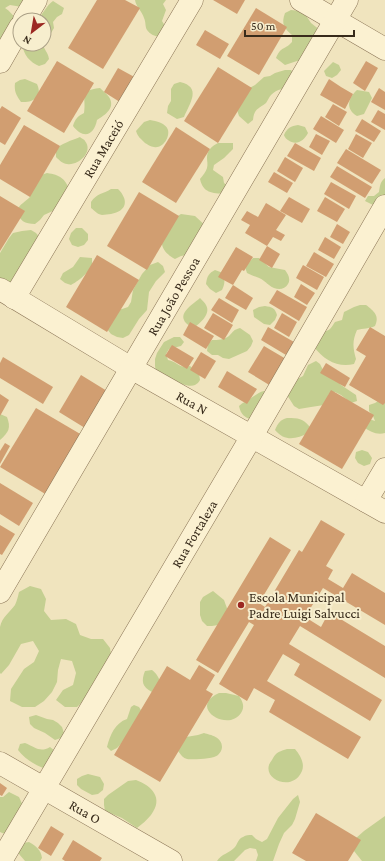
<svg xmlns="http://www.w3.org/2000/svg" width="385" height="861" viewBox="0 0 385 861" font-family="'Crimson Pro',serif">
<rect width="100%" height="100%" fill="#f0e4be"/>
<!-- green -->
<g fill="#c4cf91">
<path d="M0 0H28L22 7 10 5 5 8C10 11 13 16 18 20L0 52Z"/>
<path d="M135 0H166L163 4 166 10 162 21 168 31 159 37C154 36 150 34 147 30 145 27 146 22 144 18 142 11 136 7 135 0Z"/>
<path d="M53 1 64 8 62 14 57 17 53 22 54 28 51 33 45 37 44 39V20H37C43 14 46 6 53 1Z"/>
<path d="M291 10 300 11 305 14 311 23 321 31 304 60 297 61 285 65 276 58C281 46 285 50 292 42V35C284 28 281 24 285 13Z"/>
<path d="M23 44H43C44 50 48 52 49 59L45 64 39 66C31 63 22 54 23 44Z"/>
<path d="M333 62 339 65 341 70 337 75 332 78 326 76 324 71Z"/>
<path d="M285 70H291L296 76 292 87C285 88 277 89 271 95 269 97 268 100 266 103 258 109 254 109 253 120L248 124 239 116 237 110 244 91 255 85 264 77 270 76 275 73Z"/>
<path d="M25 79 37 84C43 97 33 103 21 102 16 95 14 91 15 83L20 80Z"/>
<path d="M180 82C202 87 190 103 184 117L177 119 167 113 168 106 171 101V89L174 84Z"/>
<path d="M100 88C103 91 107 94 109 97 116 108 105 115 97 120 94 136 83 139 73 126 75 119 78 116 84 113 87 96 77 91 100 88Z"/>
<path d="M357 90 369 92 372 98 364 114 357 116C345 109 348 98 357 90Z"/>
<path d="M150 120C156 121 166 123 168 130 170 138 162 149 154 147 151 147 147 144 145 143 140 138 138 137 136 131L144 122Z"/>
<path d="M298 125 305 127 308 133C304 141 296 146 288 140 287 140 284 136 284 135 287 128 291 126 298 125Z"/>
<path d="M80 137C81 138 85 140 85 141 94 152 78 166 67 164 63 164 59 160 56 157 56 156 56 152 56 150 59 144 73 140 80 137Z"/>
<path d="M218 143H233V149L224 158 214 165 213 170 223 177 224 183 229 187 225 194C212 193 203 193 200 179 203 175 206 172 207 168 208 164 207 161 207 158 207 150 212 146 218 143Z"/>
<path d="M47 173C60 175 65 178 70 191L55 210 44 215 40 220 35 224C25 224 19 221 17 210 20 204 25 202 30 197V190L41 175Z"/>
<path d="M385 178V197L377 206 371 204 365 201 368 196H374L379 192C380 186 380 182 385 178Z"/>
<path d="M111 189H118C129 200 127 211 111 214 108 214 105 215 102 215 97 214 95 211 91 208V202C97 193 103 194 111 189Z"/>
<path d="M181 214 195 216 208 228 187 255 181 256 175 259C167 255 159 247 163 238 164 235 167 232 168 229 173 222 173 219 181 214Z"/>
<path d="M76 228H82L88 234V240L84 245 78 247 72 245 69 239 71 233Z"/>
<path d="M31 230 36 233 40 238 19 286 0 287V253L9 238 13 233 22 231Z"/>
<path d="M80 257 92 258C92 260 92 263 92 265 90 272 77 282 71 285L65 283 60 279 63 273 73 267Z"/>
<path d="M253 258H259L269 267 285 270C288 274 291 279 288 284 284 291 275 290 269 285 266 283 267 283 264 281 259 277 252 276 247 273L245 267Z"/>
<path d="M158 262 163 266 165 272 156 281 149 292 147 310 139 319 129 335 123 338 117 337 111 334 107 329 116 310 122 309 128 307 131 302 133 290 142 274 150 265Z"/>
<path d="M215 270 223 273C225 280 225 284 222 290L216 293 210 289 206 284C207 276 209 273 215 270Z"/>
<path d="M200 298C202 300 205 303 206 305 211 314 201 322 195 327 191 326 186 325 184 320 180 311 195 303 200 298Z"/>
<path d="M360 305H366C374 311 380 316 375 326 369 329 363 328 357 330 352 341 353 348 356 359L354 364C338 368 324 360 314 347L322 332C330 331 331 328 335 322L342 320 344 312 354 307Z"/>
<path d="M265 306C272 307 275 308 277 315L275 320 270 325 264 324 254 317 253 310 259 307Z"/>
<path d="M240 328 250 335 253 341 251 346 247 351 229 359 223 358 218 355H212L207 351 208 344 212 340C218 340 224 340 229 336 234 331 233 330 240 328Z"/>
<path d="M174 337H180L184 342 181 346 169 349 166 354 168 360C178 362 179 369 190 366L199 374 200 380C199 382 197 384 195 385 186 389 165 376 156 372L155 366V359L157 353 164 342Z"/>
<path d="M316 361 320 364 323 370 337 380 341 385 356 395 357 401 351 403 341 395 335 392 329 394 324 405 311 407 299 409 294 406 287 395 297 379 303 376 308 365Z"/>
<path d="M264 391 268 395 251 420C244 416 241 415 239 406 243 402 247 401 251 398 256 395 259 392 264 391Z"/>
<path d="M385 397V433C377 435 370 432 364 427L366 418 375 421 373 416 369 411V405L375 403Z"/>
<path d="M0 414 7 417C11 428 9 432 0 440Z"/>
<path d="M287 418C299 418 302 418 310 427L309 433C296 439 285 442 275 430 278 423 280 420 287 418Z"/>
<path d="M362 450 368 452 372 458 370 464 364 466 358 463 355 458 356 452Z"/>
<path d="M30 586 41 589 46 599 44 611 51 620 66 619 76 624 80 635 91 639H103L110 648 112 660 95 690 77 707H65L56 700 63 690 73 685 76 673 72 661 61 659 58 670 57 682 52 692 44 701 35 707H22L10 701 11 689 24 669 34 662 39 651 33 641 21 644 9 665 1 674 0 673V627C2 617 10 612 15 605 17 601 18 596 19 592Z"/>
<path d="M213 591 224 600 228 611 218 625 212 626H207L202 621 200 615V602L203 597Z"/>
<path d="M152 670C157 674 159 678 161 684L152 692C142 687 141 681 145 671Z"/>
<path d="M219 693H226L239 696C243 702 245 707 241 713 228 733 187 707 219 693Z"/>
<path d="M134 705 139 707 142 712 121 744 117 748 111 751 107 747C110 735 115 723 127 719L131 707Z"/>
<path d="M36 715 47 719 53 720 58 723 62 727 64 733 61 738 55 740 45 733 34 728 30 724 29 717Z"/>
<path d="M204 733C211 735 222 737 222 747 222 750 220 753 218 755 214 759 193 760 187 759 183 758 181 755 178 751L186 737 198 735Z"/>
<path d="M25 743C35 747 40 753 50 747L55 751 48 766 43 768C33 764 24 758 18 750L20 744Z"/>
<path d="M287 749H295C300 755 305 763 302 771 293 792 264 780 269 765 269 764 272 760 272 760 273 758 274 756 276 754 278 752 283 750 287 749Z"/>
<path d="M88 774 100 777 104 784 103 790 98 794 92 795 81 789 77 785V779L82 776Z"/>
<path d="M136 780C152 786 164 798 151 815 147 820 142 824 137 828L122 818 105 811 104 805V799L108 795 128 781Z"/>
<path d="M9 792 19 797 24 808 7 835 0 832V797H3Z"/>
<path d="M298 795 300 802 295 819 292 825 284 833 279 844 273 861H256L258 855 256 849 250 848 245 850 234 861H217C221 854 230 853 235 847 238 843 238 839 243 837 246 835 249 835 252 835L256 839 262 842 267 839 278 818 293 799Z"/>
<path d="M385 816V861H362L354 851 355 839 364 831Z"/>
<path d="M29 842C36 846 41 850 42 858L40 861H25L19 854V847L23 843Z"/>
</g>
<!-- building -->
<g fill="#d19e71">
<path d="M97 0H125L140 8 103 69 68 48Z"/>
<path d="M213 0H245L237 14Z"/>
<path d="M256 8 287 27 259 75 227 56Z"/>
<path d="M205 30 229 44 220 59 196 45Z"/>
<path d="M57 61 94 83 64 133 27 111Z"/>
<path d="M366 61 378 68 365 91 353 83Z"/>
<path d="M218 67 252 88 218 143 184 121Z"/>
<path d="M118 68 138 79 123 104 104 92Z"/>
<path d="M329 79 341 87 338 92 341 87 353 94 345 109 320 95Z"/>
<path d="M379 88 385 92V110L371 102Z"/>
<path d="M333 104 347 112 339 126 325 117Z"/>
<path d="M2 106 21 118 5 145 0 142V109Z"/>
<path d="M378 110 385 114V130L371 122Z"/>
<path d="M321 116 344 130 336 143 313 129Z"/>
<path d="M362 119 381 131 374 142 355 131Z"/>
<path d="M24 125 60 146 30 197 0 179V165Z"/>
<path d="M176 127 210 149 176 203 142 182Z"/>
<path d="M316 134 330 141 322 155 309 147Z"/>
<path d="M356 134 372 143 363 158 348 149Z"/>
<path d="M295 143 321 158 314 171 287 156Z"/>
<path d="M346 149 381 170 372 184 337 163Z"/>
<path d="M285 157 303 168 295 182 277 171Z"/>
<path d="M337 166 372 187 365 198 330 177Z"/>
<path d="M274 172 293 183 287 193 268 182Z"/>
<path d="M331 182 356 196 349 209 324 194Z"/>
<path d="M139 192 179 216 147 270 107 246Z"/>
<path d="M0 196 25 211 0 251Z"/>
<path d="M289 197 310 209 302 223 280 211Z"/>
<path d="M325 197 345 209 337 222 317 211Z"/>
<path d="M266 203 286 215 276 230 285 235 281 241 273 237 267 246 245 233 250 225 241 220 247 211 258 217Z"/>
<path d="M337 224 350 232 343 244 330 237Z"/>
<path d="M325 237 341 247 334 259 318 250Z"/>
<path d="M267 246 280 254 272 268 259 260Z"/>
<path d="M236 247 253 257 244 271 242 270 233 285 218 277Z"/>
<path d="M314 252 334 264 326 277 306 266Z"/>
<path d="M97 255 139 280 107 332 66 307Z"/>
<path d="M303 265 324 277 317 290 296 278Z"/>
<path d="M301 284 315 293 307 305 294 297Z"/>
<path d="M233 285 253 298 246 310 225 298Z"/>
<path d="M277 290 307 307 299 321 269 303Z"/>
<path d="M219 298 239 310 232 323 211 310Z"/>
<path d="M213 313 233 325 224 340 204 328Z"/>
<path d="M282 313 297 322 289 337 274 328Z"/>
<path d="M190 322 214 336 206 349 183 335Z"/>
<path d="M268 327 294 342 286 355 261 340Z"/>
<path d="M370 327 385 336V403L383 405 349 385 366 356 356 350Z"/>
<path d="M172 345 194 358 187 369 165 356Z"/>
<path d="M264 346 286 359 271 386 248 372Z"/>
<path d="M201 352 216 361 205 379 190 370Z"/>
<path d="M3 357 53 387 43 404 0 378V363Z"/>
<path d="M326 363 350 378 345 387 320 373Z"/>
<path d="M227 371 257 389 247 404 218 387Z"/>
<path d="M81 375 107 391 85 428 59 412Z"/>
<path d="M331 390 374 415 342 469 299 444Z"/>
<path d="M0 394 9 400 0 416Z"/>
<path d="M36 408 82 435 47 495 0 467Z"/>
<path d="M5 443 10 446 0 464V451Z"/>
<path d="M0 483 33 503 19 526 0 514Z"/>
<path d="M321 520 345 534 326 566 333 570 328 579 343 588 352 573 385 593V625L323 588 305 617 321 627 329 612 385 646V678L300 626 289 644 382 700 370 721 294 675 300 664 283 654 267 681 361 737 348 759 269 712 275 700 254 688 247 701 219 684 254 625 249 622 218 673 196 660 270 537 291 550 259 603 265 607 299 550 302 552Z"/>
<path d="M0 525 15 534 2 555 0 554Z"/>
<path d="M199 665 215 675 206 690 213 694 160 782 114 755 167 666 190 680Z"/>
<path d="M0 783 7 788 2 796 0 795Z"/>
<path d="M316 813 361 840 348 861H306L292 853Z"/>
<path d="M51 826 64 834 51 856 38 848Z"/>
<path d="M73 840 102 858 100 861H65L62 859Z"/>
</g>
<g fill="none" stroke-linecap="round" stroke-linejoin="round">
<!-- minor casing -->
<g stroke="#8a7456" stroke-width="23">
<g id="minor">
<path d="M301 0 385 49"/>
<path d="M24 20 36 0"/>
<path d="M0 62 20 27"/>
<path id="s1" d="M0 289 131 368 385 512"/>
<path id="s2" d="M14 298 192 0"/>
<path d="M366 501 385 469"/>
<path id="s3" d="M0 592 347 0"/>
<path id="s4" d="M0 763 171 861"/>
<path id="s5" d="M1 861 252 436 385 206"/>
</g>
</g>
<!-- minor -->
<use href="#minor" stroke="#fbf1d1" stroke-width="22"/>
</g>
<!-- markers -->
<circle fill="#9c2822" stroke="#f7eece" stroke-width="1.5" cx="241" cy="605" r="4"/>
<g text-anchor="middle" stroke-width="4" stroke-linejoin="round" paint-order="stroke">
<!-- street labels -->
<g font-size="14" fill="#382b1b" stroke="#f7eece">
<text dy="5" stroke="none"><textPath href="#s2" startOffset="174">Rua Maceió</textPath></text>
<text dy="5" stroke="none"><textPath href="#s3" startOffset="343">Rua João Pessoa</textPath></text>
<text dy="5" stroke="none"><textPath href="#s1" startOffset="223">Rua N</textPath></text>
<text dy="5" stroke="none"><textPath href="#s5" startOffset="380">Rua Fortaleza</textPath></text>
<text dy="5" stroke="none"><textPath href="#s4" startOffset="98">Rua O</textPath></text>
</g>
<!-- poi labels -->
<g font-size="14" fill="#382b1b" stroke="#f7eece" text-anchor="start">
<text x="249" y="602">Escola Municipal<tspan x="249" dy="16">Padre Luigi Salvucci</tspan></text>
</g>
</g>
<!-- north arrow -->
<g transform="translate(32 32) rotate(211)"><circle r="19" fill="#f7eece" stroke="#aba086"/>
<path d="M0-3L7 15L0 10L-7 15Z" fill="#9c2822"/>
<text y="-6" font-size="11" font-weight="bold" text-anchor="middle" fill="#382b1b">N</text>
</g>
<!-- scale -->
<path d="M245 30v6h109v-6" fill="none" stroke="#382b1b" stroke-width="2"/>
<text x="251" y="30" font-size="12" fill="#382b1b" stroke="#f7eece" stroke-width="3" paint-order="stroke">50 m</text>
</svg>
